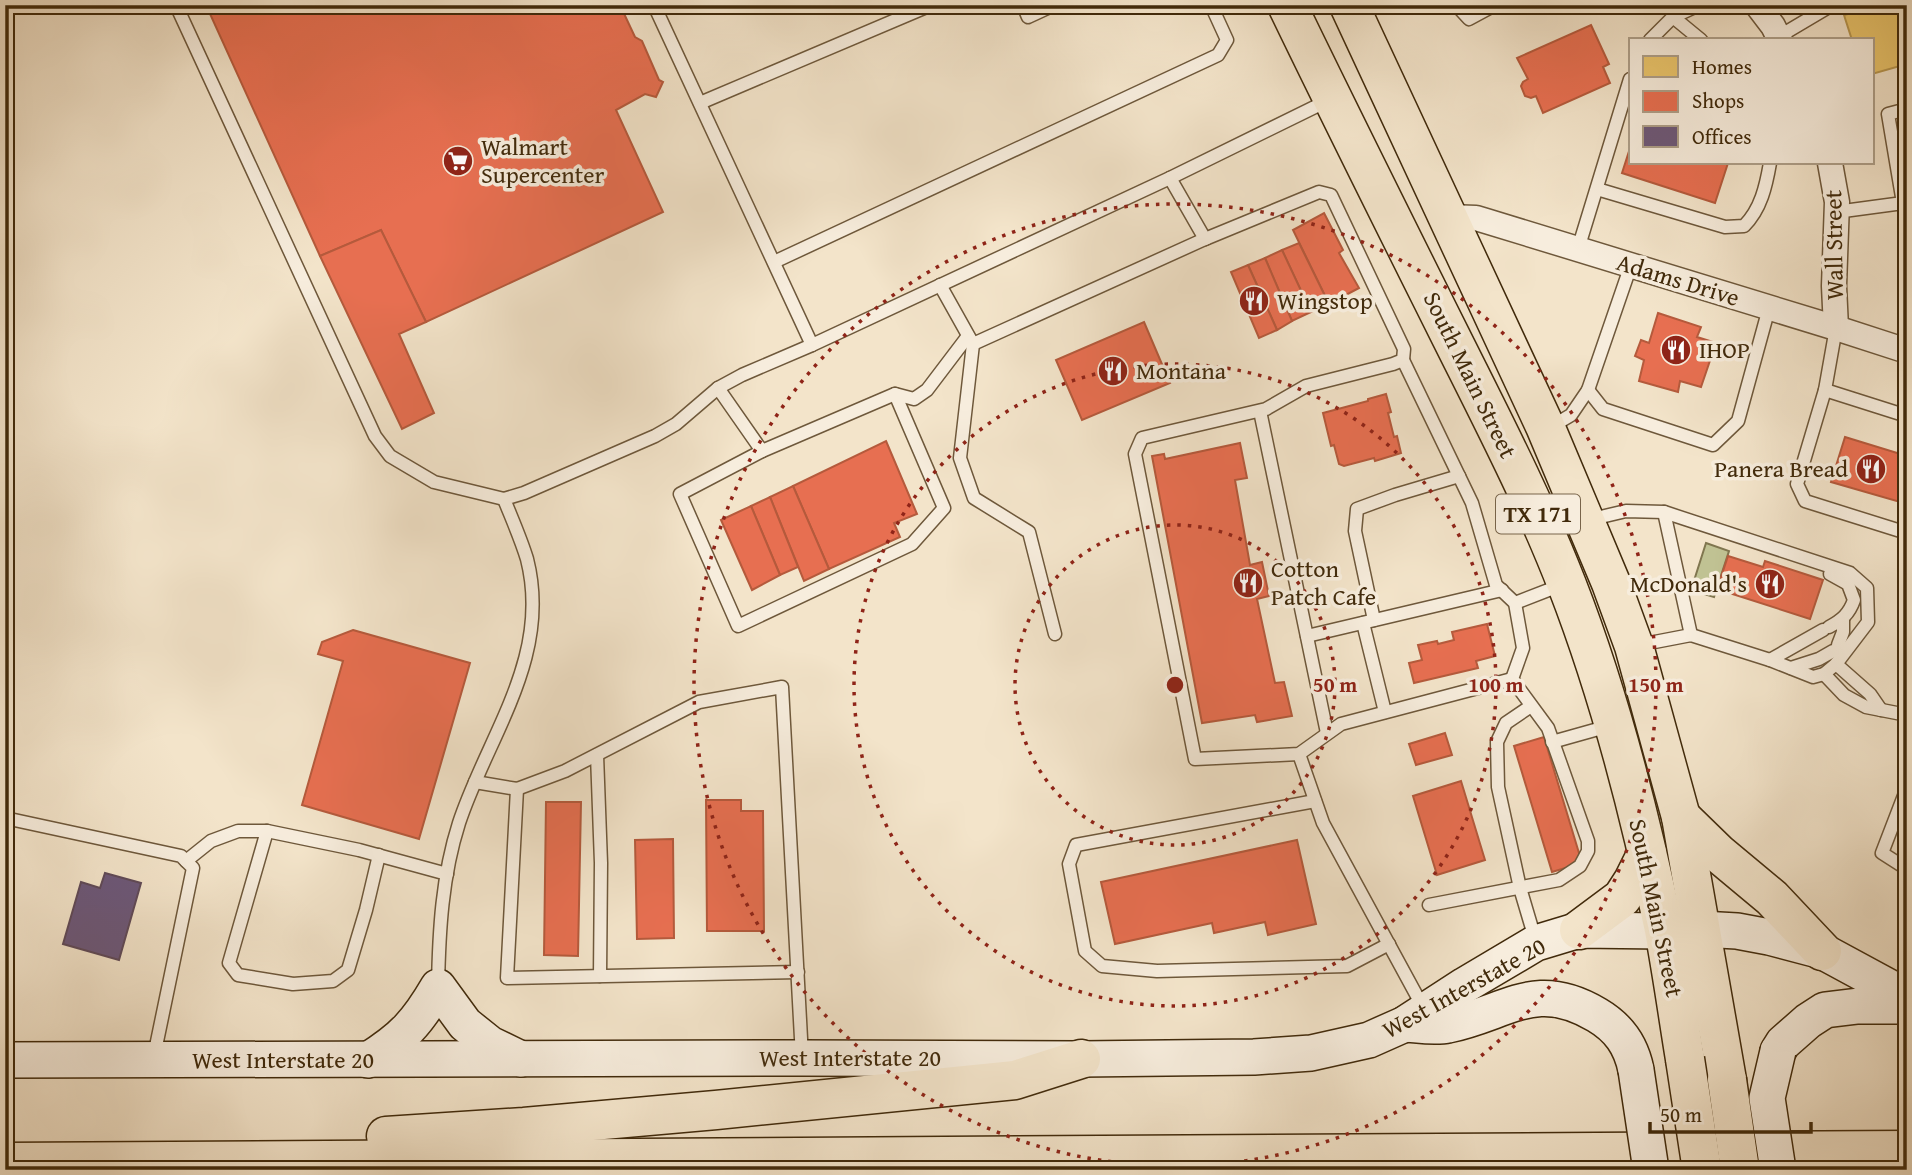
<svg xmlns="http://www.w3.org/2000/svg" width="1912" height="1175" viewBox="0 0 1912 1175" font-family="'Gentium Book Plus',serif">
<rect width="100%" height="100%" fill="#f3e4ca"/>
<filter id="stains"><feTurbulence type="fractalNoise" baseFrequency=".00286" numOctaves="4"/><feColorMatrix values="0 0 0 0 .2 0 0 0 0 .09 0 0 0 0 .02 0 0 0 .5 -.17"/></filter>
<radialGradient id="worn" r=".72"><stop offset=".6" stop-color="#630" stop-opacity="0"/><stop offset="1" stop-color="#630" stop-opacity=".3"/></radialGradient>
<!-- green -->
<path fill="#c0c293" stroke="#80764f" stroke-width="2" d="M1706 543 1729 551 1714 597 1691 590Z"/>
<!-- homes -->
<path fill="#e9c46a" stroke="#b7964e" stroke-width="2" d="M1870 5H1907V64L1872 74V40H1852L1844 15 1871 8Z"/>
<!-- shops -->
<g fill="#e76f51" stroke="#b55a3c" stroke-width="2">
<path d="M206 5H620L635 37 642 41 659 80 663 82 656 97 645 94 616 110 663 212 426 322 381 230 320 256Z"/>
<path d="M1591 25 1609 64 1603 67 1610 83 1543 113 1536 96 1531 98 1525 96 1521 86 1523 82 1528 79 1517 58Z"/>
<path d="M1630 148V163H1728L1715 203 1622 173Z"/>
<path d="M1324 213 1343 250 1339 253 1359 288 1329 304 1293 230Z"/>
<path d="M381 230 426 322 399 334 434 413 402 429 320 256Z"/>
<path d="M1299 243 1329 304 1311 312 1282 250Z"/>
<path d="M1282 250 1311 312 1292 321 1265 258Z"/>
<path d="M1265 258 1292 321 1277 330 1248 265Z"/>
<path d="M1248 265 1277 330 1259 338 1231 272Z"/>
<path d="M1658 313 1701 327 1697 337 1716 343 1701 387 1680 381 1678 392 1639 381 1644 360 1635 356 1641 340 1649 343Z"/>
<path d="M1144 322 1170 383 1082 420 1056 360Z"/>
<path d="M1386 394 1391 412 1388 413 1394 437 1397 436 1401 453 1375 461 1374 458 1344 466 1339 464 1334 445 1331 446 1323 413 1368 401V399Z"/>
<path d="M1845 437 1907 456V504L1831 482Z"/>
<path d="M886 441 917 514 894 523 900 537 829 569 793 486Z"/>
<path d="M1240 443 1247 478 1235 480 1250 565 1262 562 1269 596 1257 599 1275 683 1284 682 1292 716 1257 722 1255 715 1202 723 1152 456 1164 454 1165 459Z"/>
<path d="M793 486 829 569 804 581 770 497Z"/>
<path d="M770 497 798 567 780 575 751 506Z"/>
<path d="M751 506 780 575 752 590 721 520Z"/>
<path d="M1728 556 1763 567 1765 561 1823 580 1810 619 1717 589Z"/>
<path d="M1487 624 1495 656 1476 661 1478 668 1414 683 1409 663 1422 660 1418 645 1437 641 1438 644 1454 640 1452 632Z"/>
<path d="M353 630 470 663 419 839 302 805 343 661 318 654 322 642Z"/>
<path d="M1445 733 1452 755 1416 765 1409 744Z"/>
<path d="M1544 737 1582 863 1552 872 1514 746Z"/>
<path d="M1461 781 1485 860 1437 875 1413 796Z"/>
<path d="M706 800H741V811H763L764 931H707Z"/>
<path d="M546 802H581L578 956 544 955Z"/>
<path d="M673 839 674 938 637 939 635 840Z"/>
<path d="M1297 840 1316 924 1268 935 1265 922 1214 933 1212 923 1115 944 1101 882Z"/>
</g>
<!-- offices -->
<path fill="#6d597a" stroke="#604b59" stroke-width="2" d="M105 873 141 883 119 960 63 944 81 882 100 888Z"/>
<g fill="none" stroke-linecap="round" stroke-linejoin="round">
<!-- service casing -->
<g stroke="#6e583b" stroke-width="15">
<g id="service">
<path d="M176 5 375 436 390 456 434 482 504 499"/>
<path d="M654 5 812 345"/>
<path d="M1023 5 1028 17 1054 5"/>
<path d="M1456 5 1469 19 1495 5"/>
<path d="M1673 17 1701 40"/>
<path d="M1778 37 1832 5"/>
<path d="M1650 40 1673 17 1699 5"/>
<path d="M700 103 931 5"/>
<path d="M1907 109 1888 114 1903 203 1907 202"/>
<path d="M1170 178 1205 239 1319 192 1331 195 1404 349 1403 360 1393 364 1306 386 1266 409 1142 438 1135 454 1195 759 1299 754 1341 724 1512 679"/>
<path d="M1597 189 1725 227 1744 226C1761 209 1766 186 1770 163"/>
<path d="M1836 212 1903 203 1907 223"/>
<path d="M1578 249 1630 79"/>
<path d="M774 262 1218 55 1227 40 1211 5"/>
<path d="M940 285 973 344 1207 238"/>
<path d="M1836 328 1825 390 1797 484 1805 501 1907 533"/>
<path d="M973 344 960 458 974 498 1029 532 1055 634"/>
<path d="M1403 360 1472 503 1496 585 1515 603 1523 648 1512 679"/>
<path d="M718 388 762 451 895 394 914 399 927 390 968 336"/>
<path d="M1588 390 1603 409 1713 445 1738 421 1769 308"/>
<path d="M1825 390 1907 416"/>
<path d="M1260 411 1327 733"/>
<path d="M1549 428 1571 415 1588 390 1631 265"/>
<path d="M762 451 680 494 738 626 912 544 944 508 895 394"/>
<path d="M1664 512 1691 635"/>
<path d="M1588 520 1626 511 1664 512 1850 573 1867 588 1868 622 1836 664 1824 674 1813 677 1770 660 1691 635 1639 645"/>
<path d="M1515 603 1564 584"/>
<path d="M1374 620 1355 531 1357 509 1395 495 1459 476"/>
<path d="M1363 623 1385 712"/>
<path d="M1829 627C1842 620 1849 614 1854 600L1848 584 1830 574"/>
<path d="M1307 636 1502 590"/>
<path d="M1838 645 1843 632V619"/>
<path d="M1770 660 1823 630"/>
<path d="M1836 664 1870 694 1881 710"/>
<path d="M1791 668 1819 659 1833 651"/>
<path d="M1824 674 1844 695 1866 707 1907 715"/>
<path d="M1531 706 1506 723 1497 742 1498 787 1520 888 1536 942"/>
<path d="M1552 742 1609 726"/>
<path d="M1299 754 1323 823 1424 1009"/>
<path d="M597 755 601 863 600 976"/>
<path d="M475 782 517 789 565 771 699 702 782 687 802 1057"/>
<path d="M1907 788 1882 853 1907 869"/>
<path d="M517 789 507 978 798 972"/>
<path d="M1315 801 1076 845 1069 864 1085 951 1102 966 1157 971 1347 966 1389 944"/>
<path d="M5 818 181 856 193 868 154 1056"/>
<path d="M267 831 229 963 238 975 293 984 333 981 348 970 366 910 379 855"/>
<path d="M186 861 211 841 238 831H267L359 850 447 874"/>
<path d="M1429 905 1559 880 1580 866 1588 851V841L1548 728 1512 679"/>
<path d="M438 987C439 931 442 876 459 823 488 735 552 657 527 559 521 539 512 519 504 499L524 493 655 436 676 424 718 388 742 375 812 345 1170 178 1329 100"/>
</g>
</g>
<!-- minor casing -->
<g stroke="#6e583b" stroke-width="27">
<g id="minor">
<path d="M1757 5 1773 26 1780 40"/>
<path d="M1830 163 1837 202 1834 286 1836 328"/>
<path d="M1448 217 1476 218 1486 221 1836 328 1907 351"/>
</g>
</g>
<!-- secondary casing -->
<g stroke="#412a0b" stroke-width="38">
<g id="secondary">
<path d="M1405 1024C1419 1025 1435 1028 1448 1025 1507 1013 1535 978 1597 1015 1619 1028 1631 1045 1636 1070"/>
<path d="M1778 1051 1783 1043 1808 1021 1825 1010 1858 1006H1907"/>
<path d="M5 1060 802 1058 1081 1059 1254 1057 1311 1053 1369 1040 1405 1024 1465 985 1536 943 1579 930 1664 931 1701 929 1737 931 1769 937 1822 951 1907 997"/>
<path d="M368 1060C403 1038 417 1023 438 987L465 1024 490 1044 521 1059"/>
</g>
</g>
<!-- primary casing -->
<g stroke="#412a0b" stroke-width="41">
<g id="primary">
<path d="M1287 5C1341 117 1396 227 1451 337 1492 419 1534 500 1567 585 1610 696 1640 813 1664 930 1672 973 1678 1016 1685 1059"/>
<path d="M1349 5 1545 426 1611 583 1634 646 1681 817 1727 1080"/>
<path d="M1681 817 1718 853 1772 898 1822 951"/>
<path d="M1579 930 1622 898 1633 881 1647 853"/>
</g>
</g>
<!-- motorway casing -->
<g stroke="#412a0b" stroke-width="41">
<g id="motorway">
<path d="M386 1136 524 1127 716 1110 1015 1080 1081 1059"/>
<path d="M5 1162 1907 1150"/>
</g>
</g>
<!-- service -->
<use href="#service" stroke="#f7eddd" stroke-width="12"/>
<!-- minor -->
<use href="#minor" stroke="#f7eddd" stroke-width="24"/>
<!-- secondary -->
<use href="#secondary" stroke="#f7eddd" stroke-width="35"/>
<!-- primary -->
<use href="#primary" stroke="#f3e4ca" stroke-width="38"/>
<!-- motorway -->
<use href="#motorway" stroke="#f3e4ca" stroke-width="38"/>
<!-- secondary-bridge casing -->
<g stroke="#412a0b" stroke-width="38" stroke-linecap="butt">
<g id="secondary-bridge">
<path d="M1636 1070 1651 1170"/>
<path d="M1778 1170 1767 1098 1778 1051"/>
</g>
</g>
<!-- primary-bridge casing -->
<g stroke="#412a0b" stroke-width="41" stroke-linecap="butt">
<g id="primary-bridge">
<path d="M1685 1059 1702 1170"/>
<path d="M1727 1080 1740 1170"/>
</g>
</g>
<!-- secondary-bridge -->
<use href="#secondary-bridge" stroke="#f7eddd" stroke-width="35"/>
<!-- primary-bridge -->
<use href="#primary-bridge" stroke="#f3e4ca" stroke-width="38"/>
</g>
<!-- distance rings -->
<g fill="none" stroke="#8f2418" stroke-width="3.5" stroke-dasharray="3.5 7">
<circle cx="1175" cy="685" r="160"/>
<circle cx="1175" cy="685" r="321"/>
<circle cx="1175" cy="685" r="481"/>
</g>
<!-- icons -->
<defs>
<g id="supermarket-disc" transform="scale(1.575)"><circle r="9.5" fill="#8f2418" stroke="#f7eddd"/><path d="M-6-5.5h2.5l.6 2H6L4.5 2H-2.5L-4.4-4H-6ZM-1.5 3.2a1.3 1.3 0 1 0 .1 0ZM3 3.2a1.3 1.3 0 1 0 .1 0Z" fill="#fff"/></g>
<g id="restaurant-disc" transform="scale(1.575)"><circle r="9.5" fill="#8f2418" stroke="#f7eddd"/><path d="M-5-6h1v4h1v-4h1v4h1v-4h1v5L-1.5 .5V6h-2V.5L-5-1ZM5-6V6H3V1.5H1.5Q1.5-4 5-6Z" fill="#fff"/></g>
</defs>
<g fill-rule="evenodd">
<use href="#supermarket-disc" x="458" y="161"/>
<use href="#restaurant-disc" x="1254" y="301"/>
<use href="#restaurant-disc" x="1676" y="350"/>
<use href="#restaurant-disc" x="1113" y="371"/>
<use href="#restaurant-disc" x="1871" y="469"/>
<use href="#restaurant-disc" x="1248" y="583"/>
<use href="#restaurant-disc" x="1770" y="584"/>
</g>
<g text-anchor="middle" stroke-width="7" stroke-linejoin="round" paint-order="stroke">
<!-- shield labels -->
<rect fill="#f7eddd" stroke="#78644a" stroke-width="2" x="1496" y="494.5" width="84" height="39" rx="5"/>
<g font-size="23" font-weight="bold" fill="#412a0b">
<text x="1538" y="522">TX 171</text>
</g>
<!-- poi labels -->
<g font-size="24" fill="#412a0b" stroke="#f7eddd" text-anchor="start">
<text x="481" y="155">Walmart<tspan x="481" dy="28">Supercenter</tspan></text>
<text x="1277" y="309">Wingstop</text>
<text x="1699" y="358">IHOP</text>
<text x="1136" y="379">Montana</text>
<text x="1848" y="477" text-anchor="end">Panera Bread</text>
<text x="1271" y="577">Cotton<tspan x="1271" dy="28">Patch Cafe</tspan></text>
<text x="1747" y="592" text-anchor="end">McDonald's</text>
</g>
<!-- street labels -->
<g font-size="24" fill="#412a0b" stroke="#f7eddd">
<text transform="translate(1834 245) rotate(-91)" y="8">Wall Street</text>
<text transform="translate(1678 280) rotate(17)" y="8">Adams Drive</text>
<text transform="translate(1470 375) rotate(64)" y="8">South Main Street</text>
<text transform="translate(1656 908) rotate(78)" y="8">South Main Street</text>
<text transform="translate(1464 988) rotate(-29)" y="8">West Interstate 20</text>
<text x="850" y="1066">West Interstate 20</text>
<text x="283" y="1068">West Interstate 20</text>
</g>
</g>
<circle cx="1175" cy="685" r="10" fill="#8f2418" stroke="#f7eddd" stroke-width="3.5"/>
<g font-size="21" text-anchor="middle" font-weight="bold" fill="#8f2418" stroke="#f7eddd" stroke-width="7" stroke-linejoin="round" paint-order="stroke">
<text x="1335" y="692">50 m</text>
<text x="1496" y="692">100 m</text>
<text x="1656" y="692">150 m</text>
</g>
<!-- margin -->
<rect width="1912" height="1175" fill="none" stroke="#f3e4ca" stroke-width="28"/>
<rect x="7" y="7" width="1898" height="1161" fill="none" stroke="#412a0b" stroke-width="3.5"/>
<rect x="14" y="14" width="1884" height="1147" fill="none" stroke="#412a0b" stroke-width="2"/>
<!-- legend -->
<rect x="1629" y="38" width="245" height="126" fill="#f7eddd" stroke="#ae9f89" stroke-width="2"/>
<rect x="1643" y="56" width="35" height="21" fill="#e9c46a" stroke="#ae9f89" stroke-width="2"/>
<text x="1692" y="74" font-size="21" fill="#412a0b">Homes</text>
<rect x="1643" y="91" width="35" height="21" fill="#e76f51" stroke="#ae9f89" stroke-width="2"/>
<text x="1692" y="108" font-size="21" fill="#412a0b">Shops</text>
<rect x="1643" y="126" width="35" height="21" fill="#6d597a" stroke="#ae9f89" stroke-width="2"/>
<text x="1692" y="144" font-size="21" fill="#412a0b">Offices</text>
<!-- scale -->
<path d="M1650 1122v10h161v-10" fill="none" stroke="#412a0b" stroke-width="3.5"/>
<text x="1660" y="1122" font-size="21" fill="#412a0b" stroke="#f7eddd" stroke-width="5" paint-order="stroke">50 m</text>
<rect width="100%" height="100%" filter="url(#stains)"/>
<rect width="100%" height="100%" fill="url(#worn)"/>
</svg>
